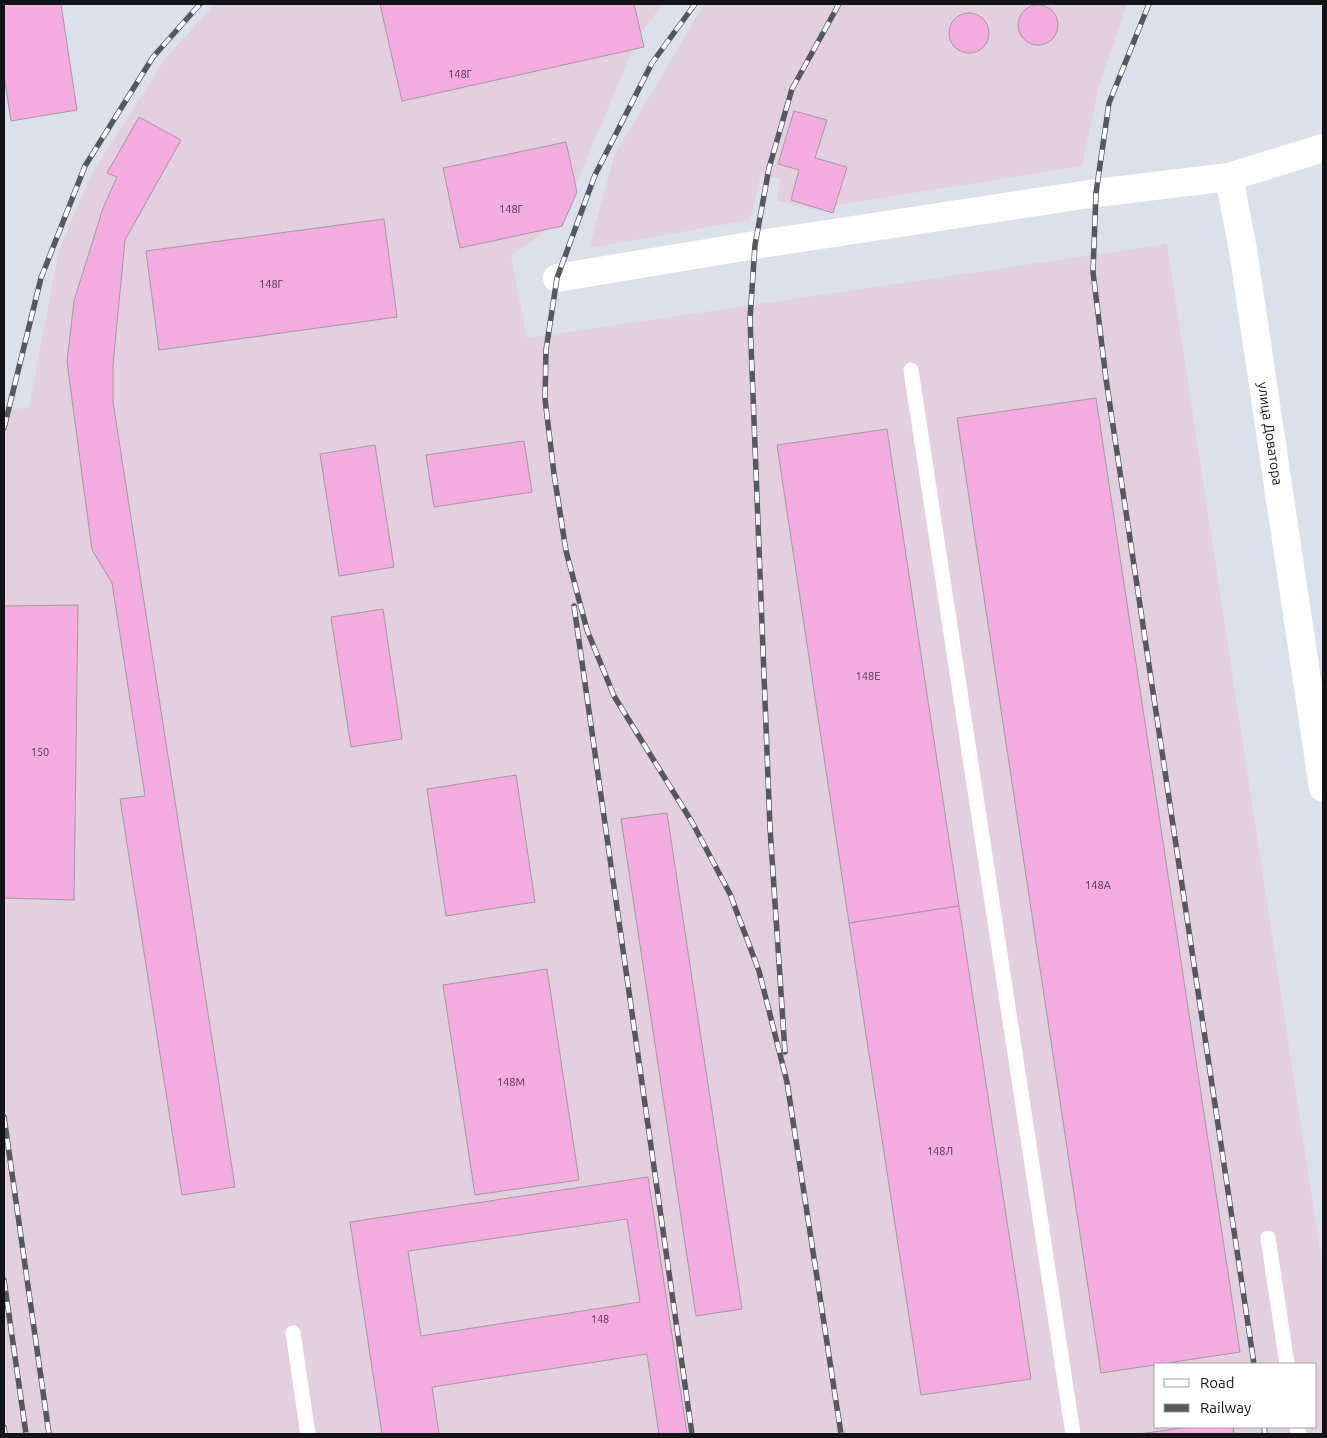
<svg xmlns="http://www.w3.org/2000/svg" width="1327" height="1438" viewBox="0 0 1327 1438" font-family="Ubuntu,sans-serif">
<rect width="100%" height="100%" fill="#dbe1eb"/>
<!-- industrial -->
<g fill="#e3d0df" fill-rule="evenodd">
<path d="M215 4H663L638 37 561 220 511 256 527 338 1167 244 1323 1270V1434H4V411L29 407 59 249 91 175 165 59ZM1156 1364H1316V1427H1156Z"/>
<path d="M704 4H1127L1099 86 1082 166 813 209 777 201 780 179 761 175 750 220 589 248 614 156Z"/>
</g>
<!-- building -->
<g fill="#f5ace0" stroke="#a399a0" fill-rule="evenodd">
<path d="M4 4H61L77 110 11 121 4 75Z"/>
<path d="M380 4H634L644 47 402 101Z"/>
<circle cx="1038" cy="25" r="20"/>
<circle cx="969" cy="33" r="20"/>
<path d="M794 111 827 120 815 158 847 167 833 213 791 200 799 170 778 164Z"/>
<path d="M139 117 181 140 125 240 113 365V402L235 1187 182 1195 120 799 145 796 112 583 92 550 67 362 74 301 103 208 117 177 107 173Z"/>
<path d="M566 142 577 192 562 226 460 248 443 168Z"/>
<path d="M384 219 397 317 159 350 146 251Z"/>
<path d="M1096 398 1240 1352 1101 1373 957 418Z"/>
<path d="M887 429 959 906 849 923 777 445Z"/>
<path d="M524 441 532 492 434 507 426 455Z"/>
<path d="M375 445 394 567 339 576 320 454Z"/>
<path d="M78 605 74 900 4 898V606Z"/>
<path d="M383 609 402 739 351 747 331 617Z"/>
<path d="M516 775 535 902 446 916 427 789Z"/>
<path d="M667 813 742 1309 696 1316 621 819Z"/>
<path d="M959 906 1031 1379 921 1395 849 923Z"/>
<path d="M547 969 579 1180 475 1195 443 985Z"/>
<path d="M648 1177 687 1434H659L647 1354 432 1387 439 1434H382L350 1222ZM627 1219 640 1302 421 1336 408 1251Z"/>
<path d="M1189 1427H1233L1234 1434H1139Z"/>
</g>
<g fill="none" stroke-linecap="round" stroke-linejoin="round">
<!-- service -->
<g stroke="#fff" stroke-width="15">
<path d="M911 370 1073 1434"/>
<path d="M1268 1238 1287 1364"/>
<path d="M293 1333 308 1434"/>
<path d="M1297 1427 1299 1434"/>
</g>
<!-- minor -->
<g stroke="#fff" stroke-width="28">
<path id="s1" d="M1229 177 1243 250 1323 788"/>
<path d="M557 278 755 245 1096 193 1229 177 1323 148"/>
</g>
<!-- rail casing -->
<g stroke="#55585e" stroke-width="5.5">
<g id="rail">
<path d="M695 4 652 63 595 175 557 278 546 350 545 399 554 474 566 551 587 630 614 696 692 822 730 894 759 971 787 1082 841 1434"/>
<path d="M1149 4 1109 103 1096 193 1093 272 1106 379 1254 1364"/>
<path d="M4 428 41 278 85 166 153 57 200 4"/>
<path d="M574 606 692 1434"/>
<path d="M785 1052 770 828 750 319 755 245 769 168 792 89 839 4"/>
<path d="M4 1117 49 1434"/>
<path d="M4 1280 26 1434"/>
<path d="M4 1427 5 1434"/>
<path d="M1264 1427 1265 1434"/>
</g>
</g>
<!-- rail -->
<use href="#rail" stroke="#fff" stroke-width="4" stroke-dasharray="11" stroke-linecap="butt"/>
</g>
<g text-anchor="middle" stroke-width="4" stroke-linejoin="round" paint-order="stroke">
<!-- number labels -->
<g font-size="11" fill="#4a3949">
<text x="460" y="78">148Г</text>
<text x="511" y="213">148Г</text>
<text x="271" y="288">148Г</text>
<text x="868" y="680">148Е</text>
<text x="40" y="756">150</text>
<text x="1098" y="889">148А</text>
<text x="511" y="1086">148М</text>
<text x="940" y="1155">148Л</text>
<text x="600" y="1323">148</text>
</g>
<!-- street labels -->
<g font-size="14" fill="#111317" stroke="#fff">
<text dy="5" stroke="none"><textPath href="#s1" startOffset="260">улица Доватора</textPath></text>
</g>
</g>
<!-- border -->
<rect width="1327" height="1438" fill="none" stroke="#111317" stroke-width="10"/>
<!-- legend -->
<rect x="1154" y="1363" width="162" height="65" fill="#ffffff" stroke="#a0a1a2"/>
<rect x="1164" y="1379" width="25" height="8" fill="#ffffff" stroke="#a0a1a2"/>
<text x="1200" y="1388" font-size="15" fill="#111317">Road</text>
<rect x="1164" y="1404" width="25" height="8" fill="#55585e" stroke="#a0a1a2"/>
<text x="1200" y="1413" font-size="15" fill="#111317">Railway</text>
</svg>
